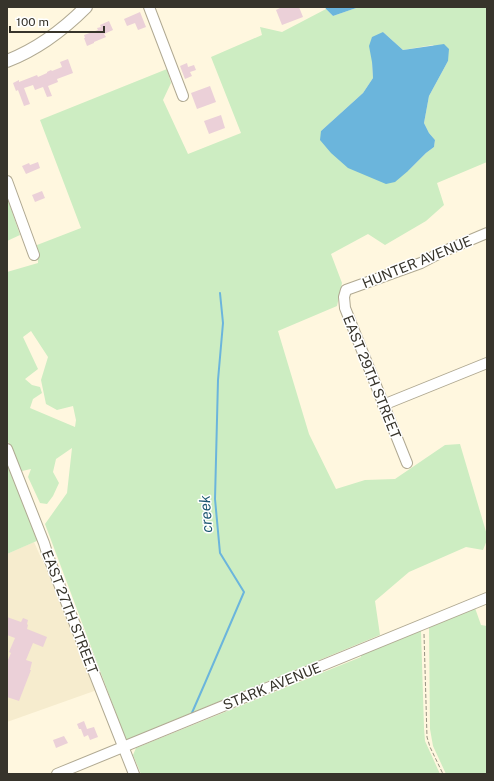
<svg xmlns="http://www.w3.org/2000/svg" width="494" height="781" viewBox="0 0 494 781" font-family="'Public Sans',sans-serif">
<rect width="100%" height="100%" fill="#fff7df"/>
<!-- built -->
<path fill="#f6ecce" d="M34 542 67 616 97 690 7 722V554Z"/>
<!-- green -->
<g fill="#cdedc2" fill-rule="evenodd">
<path d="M359 7H487V162L437 183 444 205 426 221 385 245 368 234 331 254 342 283 337 306 278 331 309 434 336 489 365 480 395 479 445 445 460 444 487 535V540L483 550 466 547 409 572 375 601 380 635 126 740 45 524 67 493 72 448 56 459 53 472 59 483 53 496 47 504 40 503 28 477 31 469 22 471 15 459 7 439V272L38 263 37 245 81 228 40 120 167 69 171 83 163 100 188 154 241 133 211 57 262 35 260 27 282 32 326 9 333 16ZM383 32 403 50 433 45 448 61 429 96 424 123 429 133 435 140 434 147 426 153 408 171 321 131 363 93 373 78 372 62ZM31 331 48 357 41 380 46 404 57 410 73 406 76 420 75 427 30 408 33 399 42 393 40 387 32 385 25 379 38 369 23 337Z"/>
<path d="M7 197 20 235 7 241Z"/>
<path d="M7 460 39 540 7 554Z"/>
<path d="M475 608 481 625 487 626V774H446L433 746 430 729 429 627Z"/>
<path d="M418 629 421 631 424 728 425 741 440 774H141L133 755 136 748 361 657V653Z"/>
</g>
<!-- water -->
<g fill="#6bb5dc">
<path d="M325 7H359L333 16 326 9Z"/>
<path d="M383 32 403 50 444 44 449 49 448 61 429 96 424 123 429 133 435 140 434 147 426 153 408 171 395 182 386 184 348 168 331 153 320 140 321 131 363 93 373 78 372 62 369 46 372 37Z"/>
</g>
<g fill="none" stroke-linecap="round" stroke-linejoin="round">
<!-- stream -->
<path stroke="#6bb5dc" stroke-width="2" d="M191 715 205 683 244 592 220 553 215 499 218 380 223 323 220 293"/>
</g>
<!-- building -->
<g fill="#ebd0d8">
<path d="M280 7H299L303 17 282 25 276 10 280 8Z"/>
<path d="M140 12 146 27 138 30 135 23 127 26 124 19Z"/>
<path d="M109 21 113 30 104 34 106 37 94 42V43L87 46 84 38H85L84 35 98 30 97 28 101 27 100 25Z"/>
<path d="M68 59 73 73 57 79 58 82 48 86 52 96 47 97 43 87 35 90 33 85 24 88 30 104 24 106 18 90 16 91 13 83 19 80V82L37 75 38 77 47 73V72L51 70 52 71 62 67 60 62Z"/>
<path d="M187 63 188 67 194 65 196 70 190 72 192 76 185 79 180 66Z"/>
<path d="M210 86 216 102 197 109 191 93Z"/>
<path d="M221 115 225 128 209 134 204 121Z"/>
<path d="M38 162 40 168 26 174 22 166 29 163 30 165Z"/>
<path d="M42 191 45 198 35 202 32 195Z"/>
<path d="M7 617 21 622 23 618 28 620 27 624 28 625 27 629 47 637 43 647 33 643 26 660 32 662 30 670H31L19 701 7 697V662L11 653 9 652 15 638 7 635Z"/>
<path d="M84 721 87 729 94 727 98 737 90 740 88 735 84 737 81 729H79L77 724Z"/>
<path d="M64 736 68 743 56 748 53 740Z"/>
</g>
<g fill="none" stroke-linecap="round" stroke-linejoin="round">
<!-- minor casing -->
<g stroke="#b0a992" stroke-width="12">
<g id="minor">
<path d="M149 7 183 96"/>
<path d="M7 181 34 255"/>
<path d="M383 405 487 363"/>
<path d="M7 449 44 543 48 556 134 774"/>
<path d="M407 463 345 308 344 297 346 290 421 263 442 252 487 233"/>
<path d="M57 774 487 598"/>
</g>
</g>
<!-- major casing -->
<g stroke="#b0a992" stroke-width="14">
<path id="major" d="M7 61C38 49 62 31 86 7"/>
</g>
<!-- path -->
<path stroke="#989383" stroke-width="1" stroke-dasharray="4 2" stroke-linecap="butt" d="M424 634 427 737 430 747 443 774"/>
<!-- minor -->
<use href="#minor" stroke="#fff" stroke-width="10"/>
<!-- major -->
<use href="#major" stroke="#fff" stroke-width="12"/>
</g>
<g text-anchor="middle" stroke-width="3" stroke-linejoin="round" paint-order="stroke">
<!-- street labels -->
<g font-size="14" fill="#37342b" stroke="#fff">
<text transform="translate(417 262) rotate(-22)" y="5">HUNTER AVENUE</text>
<text transform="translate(372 377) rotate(68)" y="5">EAST 29TH STREET</text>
<text transform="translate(70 612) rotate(69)" y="5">EAST 27TH STREET</text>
<text transform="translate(272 686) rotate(-22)" y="5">STARK AVENUE</text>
</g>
<!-- water labels -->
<g font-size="15" font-style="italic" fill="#1d5772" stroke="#fff">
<text transform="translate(206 514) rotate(-94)" y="5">creek</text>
</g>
</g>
<!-- border -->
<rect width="494" height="781" fill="none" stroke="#37342b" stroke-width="16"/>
<!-- scale -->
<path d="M10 26v6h94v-6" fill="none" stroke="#37342b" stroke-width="2"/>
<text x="16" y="26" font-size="12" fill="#37342b" stroke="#ffffff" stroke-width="3" paint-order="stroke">100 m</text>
</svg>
